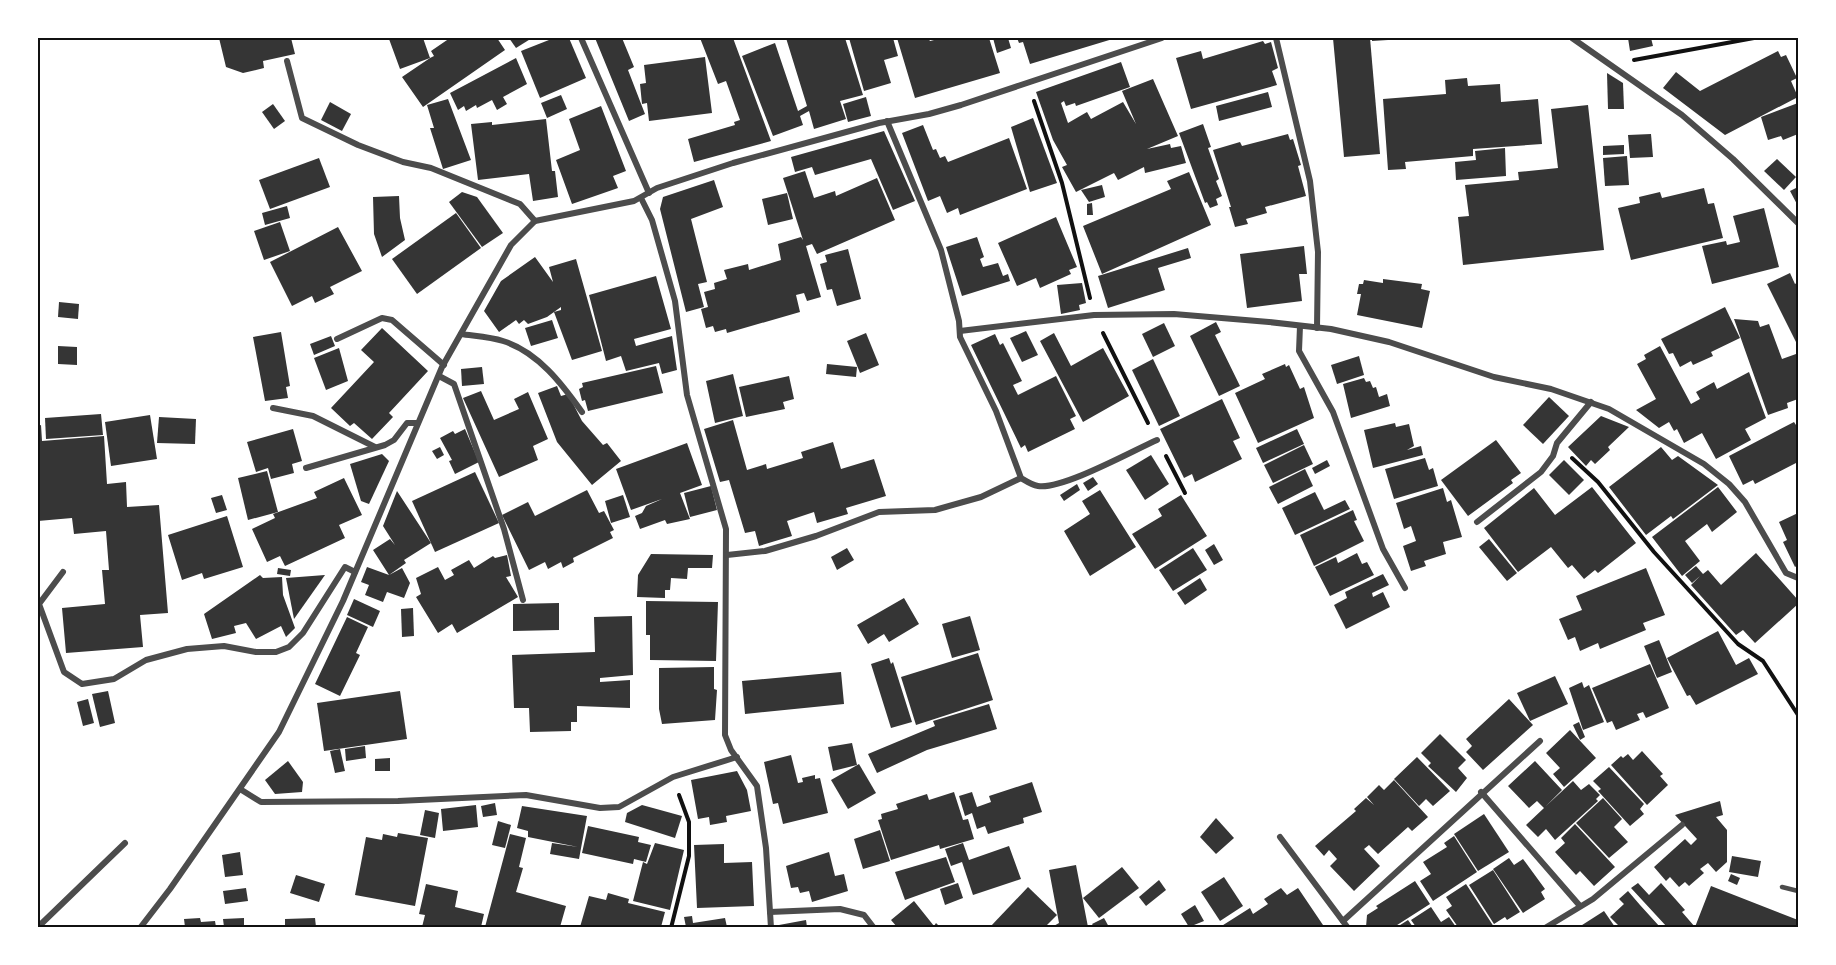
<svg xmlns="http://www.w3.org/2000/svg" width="1836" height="965" viewBox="0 0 1836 965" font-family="Helvetica,sans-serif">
<rect width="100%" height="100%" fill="#fff"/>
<!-- building -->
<g fill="#353535">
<path d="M219 38H291L295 54 263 61 264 68 243 73 226 67Z"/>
<path d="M423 38 430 58 434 56 431 51 450 38H497L505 50 423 107 402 77 430 58 400 69 389 39Z"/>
<path d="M509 38H532L516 48Z"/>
<path d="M554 38H569L586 78 540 98 521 51Z"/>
<path d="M595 38H622L634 67 628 70 645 114 629 121Z"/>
<path d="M700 38H733L771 141 694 162 688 139 735 125 734 122 740 120 726 81 718 84Z"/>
<path d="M786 38H845L863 95 840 101 846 119 814 129 809 111 800 116 803 125 773 136 742 56 775 43 798 111 807 106Z"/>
<path d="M849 38H893L898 56 884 60 891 83 864 91Z"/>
<path d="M897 38H928L930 41 942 38H989L1000 73 915 98Z"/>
<path d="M993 38H1008L1011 48 997 53Z"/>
<path d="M1017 38H1116L1030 64 1023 42 1019 43Z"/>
<path d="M1333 38H1370L1380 154 1344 157Z"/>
<path d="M1372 38H1404V39L1372 41Z"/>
<path d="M1628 38H1651L1653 46 1630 51Z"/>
<path d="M1263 41 1265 44 1271 42 1278 68 1272 71 1277 85 1191 109 1176 58 1201 51 1203 59Z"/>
<path d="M1778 51 1781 57 1786 55 1797 78 1791 81 1798 97 1725 135 1663 88 1676 72 1700 91Z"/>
<path d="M705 57 712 113 649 121 647 103 642 104 640 84 646 83 644 65Z"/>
<path d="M516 58 527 84 503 97 507 104 497 110 492 100 477 108 476 105 466 111 464 106 458 110 450 93Z"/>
<path d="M1121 62 1130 87 1076 106 1075 103 1066 106 1064 101 1061 103 1068 123 1087 112 1091 119 1123 102 1136 124 1122 91 1153 79 1178 136 1147 149 1170 144 1171 148 1181 146 1186 163 1145 173 1144 167 1118 180 1114 173 1076 192 1062 167 1067 165 1053 140 1036 92Z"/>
<path d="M1607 73 1623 83 1624 109H1608Z"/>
<path d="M1467 78 1468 86 1500 84 1501 102 1538 99 1542 144 1473 149V156L1405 162 1406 169 1388 170 1383 99 1446 94 1445 80Z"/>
<path d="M1268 92 1272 107 1219 121 1216 106Z"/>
<path d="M561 95 567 109 547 118 541 103Z"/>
<path d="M866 97 871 116 848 122 843 104Z"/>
<path d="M448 99 471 160 443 169 430 128H434L427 105Z"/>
<path d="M330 102 351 114 342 131 321 120Z"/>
<path d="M1798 103V134L1783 140 1781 136 1768 140 1761 117Z"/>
<path d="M273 104 285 121 274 129 262 112Z"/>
<path d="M1588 105 1604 250 1463 265 1458 217 1469 216 1465 185 1519 180 1518 172 1558 168 1551 109Z"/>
<path d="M601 106 626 171 613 176 618 188 572 204 556 160 580 150 569 119Z"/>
<path d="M1033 118 1057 183 1030 192 1011 127Z"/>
<path d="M546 119 552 171H555L558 197 533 201 529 174 478 180 471 124 492 122V125Z"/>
<path d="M1203 124 1211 147 1208 148 1219 179 1216 181 1222 196 1216 199 1218 205 1210 208 1207 202 1205 203 1179 133Z"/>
<path d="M923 125 933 150 936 149 940 158 945 156 948 162 1009 138 1027 189 960 215 958 208 947 213 940 196 928 201 902 133Z"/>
<path d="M884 131 915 201 893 210 871 159 815 175 812 167 795 172 791 157Z"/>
<path d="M1288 134 1290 140 1293 139 1301 165 1298 166 1306 196 1265 207 1267 213 1246 219 1248 224 1235 227 1229 207H1231L1213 150 1240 142 1242 146Z"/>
<path d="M1651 134 1653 157 1630 158 1628 135Z"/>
<path d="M1624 145V154L1603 155V146Z"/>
<path d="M1505 148 1506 176 1456 180 1455 162 1476 160 1475 151Z"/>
<path d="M1627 156 1629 185 1605 186 1603 158Z"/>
<path d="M319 158 330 187 270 209 259 180Z"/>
<path d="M1777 159 1796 177 1784 190 1764 171Z"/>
<path d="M805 171 814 198 835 191 836 196 877 178 895 220 817 254 812 244 806 246 821 297 807 301 804 293 796 295 800 312 727 333 726 329 715 332 713 326 706 328 701 309 708 307 704 292 715 289 714 283 727 279 724 270 748 264 749 270 781 260 778 244 801 237 803 240 783 178Z"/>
<path d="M1189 172 1211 225 1102 274 1083 226 1171 189 1167 181Z"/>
<path d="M714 180 723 207 691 219 707 282 698 284 704 307 686 312 660 209 663 197Z"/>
<path d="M1102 185 1105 197 1089 202 1081 190Z"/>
<path d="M1798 187V206L1790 191Z"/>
<path d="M1704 188 1708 204 1714 203 1723 238 1631 260 1618 208 1640 203 1639 197 1660 192 1662 198Z"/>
<path d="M462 192 477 197 503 233 482 247 449 202Z"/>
<path d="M787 193 793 219 768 225 762 199Z"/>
<path d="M399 196 400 218 405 240 382 257 374 234 373 197Z"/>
<path d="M1092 203 1093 215H1087V204Z"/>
<path d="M287 206 290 218 265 225 262 213Z"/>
<path d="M1764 208 1779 267 1712 284 1702 246 1726 241 1727 245 1740 242 1733 216Z"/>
<path d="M456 213 481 248 417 294 392 259Z"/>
<path d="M1056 217 1077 267 1069 270 1071 274 1040 288 1036 278 1017 286 998 243Z"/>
<path d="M280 222 290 251 264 260 254 231Z"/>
<path d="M338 227 362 271 330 287 334 294 315 303 312 296 292 306 270 262Z"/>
<path d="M977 237 984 257 980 259 983 267 998 263 1003 276 1008 274 1010 281 962 296 946 247Z"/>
<path d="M1304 246 1307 274H1299L1302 301 1247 308 1240 254Z"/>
<path d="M1188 248 1191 258 1158 268 1165 290 1108 308 1098 276Z"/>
<path d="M848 249 861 299 837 306 832 289 827 290 820 264 827 262 825 255Z"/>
<path d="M535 257 553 282 549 267 576 259 602 351 572 360 554 312 561 310V307L547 317 528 324 524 320 519 324 516 320 499 332 484 311 501 281Z"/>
<path d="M1790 273 1795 284 1798 282 1797 344 1767 284Z"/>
<path d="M656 276 671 329 634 339 636 346 672 336 677 370 662 374 659 363 626 371 621 356 606 361 589 295Z"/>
<path d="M1383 279 1422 284 1421 289 1430 291 1422 328 1357 315 1361 294H1357L1359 284H1363L1364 280 1383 283Z"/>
<path d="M1082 283 1086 303 1079 305 1080 310 1061 314 1057 285Z"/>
<path d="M59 302 79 304 78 319 58 317Z"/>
<path d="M1725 307 1740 338 1711 352 1713 356 1693 365 1691 361 1680 367 1673 353 1669 354 1661 339Z"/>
<path d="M1734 319 1758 321 1760 327 1769 324 1782 359 1796 354 1798 399 1787 403 1788 408 1768 415Z"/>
<path d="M552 320 558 338 531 346 525 328Z"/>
<path d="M1216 322 1221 332 1215 335 1240 386 1219 396 1190 336Z"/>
<path d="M1164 323 1175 346 1153 357 1142 334Z"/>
<path d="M382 328 428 371 389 413 393 417 372 439 354 423 350 426 331 408 374 362 361 350Z"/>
<path d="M1026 331 1038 355 1022 362 1010 338Z"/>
<path d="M281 332 290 386 286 387 288 398 265 401 253 337Z"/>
<path d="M866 333 879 365 860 373 847 341Z"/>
<path d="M1054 333 1071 366 1103 348 1129 396 1083 422 1040 341Z"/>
<path d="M995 334 1000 345 1003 343 1022 381 1013 385 1018 395 1056 376 1076 416 1070 419 1075 429 1028 452 1025 445 1021 448 971 345Z"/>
<path d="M331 336 335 346 314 355 310 344Z"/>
<path d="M58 346 77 347V365L58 364Z"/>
<path d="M1660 346 1691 404 1700 399 1696 392 1714 382 1717 389 1749 372 1766 418 1745 429 1751 440 1716 459 1702 433 1684 443 1677 429 1674 431 1669 422 1659 428 1636 410 1656 399 1637 364 1646 359 1644 355Z"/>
<path d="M339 348 348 381 326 390 314 358Z"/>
<path d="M1359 356 1364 375 1337 384 1331 365Z"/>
<path d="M1153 359 1180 416 1159 426 1132 370Z"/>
<path d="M827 364 857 367 856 377 826 374Z"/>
<path d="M1285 364 1286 367 1289 365 1300 389 1304 387 1314 418 1258 443 1235 393 1265 379 1262 374Z"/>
<path d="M656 366 663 393 588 411 585 400 582 401 579 389 583 387 582 383Z"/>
<path d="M482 367 484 384 462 386 461 369Z"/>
<path d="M733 374 743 416 715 423 706 381Z"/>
<path d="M789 376 794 399 783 402 785 409 746 417 739 387Z"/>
<path d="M1364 378 1366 382 1370 381 1373 388 1376 387 1379 397 1387 394 1390 406 1351 418 1343 384Z"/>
<path d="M557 386 561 396 568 394 582 421 603 445 607 443 621 461 592 485 557 442 538 393Z"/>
<path d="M481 391 494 420 519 409 514 399 528 392 548 439 533 446 538 460 499 477 463 398Z"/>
<path d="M1549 397 1569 416 1543 444 1523 425Z"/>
<path d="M1222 399 1240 438 1233 441 1242 459 1195 482 1192 474 1184 478 1160 429Z"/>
<path d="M101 414 103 435 46 439 45 418Z"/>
<path d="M150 415 157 459 111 466 105 422Z"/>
<path d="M1601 416 1629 427 1608 447 1610 450 1595 464 1591 460 1586 466 1568 447Z"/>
<path d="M159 417 196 419 195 444 157 443Z"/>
<path d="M733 420 747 470 766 464 767 469 803 458 801 452 833 442 841 469 874 459 886 496 846 508 848 514 817 523 814 512 787 521 792 536 759 546 755 531 745 533 729 480 720 482 704 429Z"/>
<path d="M1794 422 1796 425 1798 424V468L1796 463 1755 484 1753 480 1743 485 1729 456Z"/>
<path d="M1395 423 1396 427 1409 424 1414 446 1407 450 1421 446 1423 455 1373 468 1364 430Z"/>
<path d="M41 425 42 441 104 436 107 484 126 482 127 507 159 505 168 613 140 615 143 647 66 653 62 608 105 604 102 570H109L106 531 74 534 72 518 38 521V426Z"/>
<path d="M293 429 302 461 292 464 294 473 271 479 268 468 256 472 247 442Z"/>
<path d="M465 429 479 462 455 474 449 461 452 460 440 438 453 431 455 434Z"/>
<path d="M1297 429 1304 444 1263 463 1256 448Z"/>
<path d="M1496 440 1521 473 1511 480 1513 483 1468 516 1441 480Z"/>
<path d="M687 443 702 485 680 493 690 519 667 524 665 520 640 529 635 516 642 513 646 506 662 499 631 510 616 469Z"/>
<path d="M1304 445 1313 464 1273 483 1264 465Z"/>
<path d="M440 447 444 455 437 459 432 451Z"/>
<path d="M1661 447 1672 460 1678 456 1718 485 1673 519 1671 516 1646 535 1609 487Z"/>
<path d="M382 454 389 461 369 504 361 501 350 464Z"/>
<path d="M1151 455 1169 484 1145 500 1126 470Z"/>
<path d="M1425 458 1429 470 1433 468 1438 486 1394 499 1385 469Z"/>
<path d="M1327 460 1330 466 1315 474 1312 468Z"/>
<path d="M1564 460 1584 480 1569 495 1549 475Z"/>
<path d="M1305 469 1313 486 1278 504 1269 487Z"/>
<path d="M267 471 278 512 248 520 238 478Z"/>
<path d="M475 472 499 523 435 552 412 501Z"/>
<path d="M1093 477 1098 484 1088 491 1083 483Z"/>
<path d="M344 478 362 515 339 525 345 538 285 566 280 556 267 562 252 529 275 518 273 514 317 498 314 492Z"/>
<path d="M1077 484 1080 490 1064 501 1060 495Z"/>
<path d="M711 486 717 510 690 517 684 493Z"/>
<path d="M1592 487 1636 543 1598 573 1595 570 1584 579 1572 565 1568 568 1551 547 1518 572 1484 528 1534 488 1555 515Z"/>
<path d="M1718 487 1737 512 1712 532 1707 524 1685 541 1700 561 1682 576 1652 537Z"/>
<path d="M1443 488 1447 502 1451 500 1462 537 1443 542 1446 554 1424 561 1426 566 1411 571 1403 546 1416 541 1411 526 1404 529 1396 503Z"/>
<path d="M587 490 599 513 604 511 614 530 610 532 613 538 573 558 574 562 563 568 561 562 548 569 545 562 529 570 502 515 528 502 535 516Z"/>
<path d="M1100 490 1136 547 1090 576 1064 531 1090 514 1082 501Z"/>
<path d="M397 491 431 543 404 560 406 563 389 575 402 568 410 583 404 598 387 592 383 602 365 595 369 585 361 582 367 567 389 575 373 550 390 539 395 545 383 526Z"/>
<path d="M1315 492 1324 510 1345 500 1350 509 1295 535 1282 508Z"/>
<path d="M222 495 227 510 216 513 211 498Z"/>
<path d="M623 495 630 517 611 523 605 501Z"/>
<path d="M1181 495 1207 536 1155 569 1132 534 1162 516 1158 509Z"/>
<path d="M1353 510 1357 520 1354 521 1364 541 1314 566 1300 535Z"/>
<path d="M1798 513V565L1795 567 1783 542 1787 540 1779 522Z"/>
<path d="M227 516 243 567 204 579 202 573 182 580 168 535Z"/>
<path d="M1489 539 1517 573 1507 581 1479 547Z"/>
<path d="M1214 544 1223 560 1214 565 1205 550Z"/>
<path d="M847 548 854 560 837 570 831 557Z"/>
<path d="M1193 548 1207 570 1173 591 1159 570Z"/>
<path d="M1357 553 1362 564 1367 562 1374 575 1330 596 1315 567 1336 557 1338 563Z"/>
<path d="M1756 553 1798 600V604L1755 643 1743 630 1736 635 1691 585 1700 576 1692 583 1685 575 1696 566 1703 574 1708 570 1721 585Z"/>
<path d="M651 554 713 555 712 568H688L687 579 671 578 670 590H665V598L637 597 638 575Z"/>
<path d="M507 555 511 576 506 577 518 597 457 633 452 624 438 633 416 597 421 594 416 578 438 567 445 580 454 575 451 570 469 560 474 568 493 556 495 558Z"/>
<path d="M278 568 291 570 290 576 277 574Z"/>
<path d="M1646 568 1665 615 1643 623 1646 630 1600 649 1598 643 1580 651 1575 637 1568 640 1559 619 1582 610 1576 596Z"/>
<path d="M1383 574 1389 585 1372 593 1373 597 1383 592 1390 607 1346 629 1334 605 1347 598 1345 592Z"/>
<path d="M260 575 263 578 282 577 283 595 295 628 286 637 281 626 256 639 246 623 234 626 236 633 212 639 204 614Z"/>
<path d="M325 575 294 619 286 578Z"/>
<path d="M1200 578 1207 590 1185 605 1177 593Z"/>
<path d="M904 598 919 624 889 642 884 634 868 644 857 625Z"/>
<path d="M354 599 380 611 373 627 347 615Z"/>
<path d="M646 601 718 602 716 661 650 660V635H646Z"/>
<path d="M559 603V630L513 631V604Z"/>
<path d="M413 608 414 636 402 637 401 609Z"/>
<path d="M632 616 633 675 600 678V682L630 680V708L577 706V722H571V731L530 732 529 708H514L512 655 595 652 594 617Z"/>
<path d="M970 616 980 650 952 658 942 624Z"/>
<path d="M347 617 368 627 356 653 360 655 340 696 315 684Z"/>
<path d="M1718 631 1736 665 1749 658 1758 674 1696 705 1690 695 1687 696 1667 658Z"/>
<path d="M1659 640 1672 672 1657 678 1644 646Z"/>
<path d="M978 653 993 700 916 725 901 677Z"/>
<path d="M889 658 891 664 893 662 912 722 891 728 871 664Z"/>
<path d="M1650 664 1669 708 1646 718 1643 712 1637 714 1640 720 1616 730 1612 721 1607 723 1592 688Z"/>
<path d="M714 667V689L717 690 715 720 662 724 659 709V668Z"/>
<path d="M841 672 844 704 745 714 742 681Z"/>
<path d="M1555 676 1568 704 1530 721 1517 693Z"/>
<path d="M1582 682 1584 688 1589 685 1604 722 1583 730 1569 688Z"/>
<path d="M108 691 115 723 100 727 92 694Z"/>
<path d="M400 691 407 739 324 751 317 703Z"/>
<path d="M88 699 94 723 83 726 77 702Z"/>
<path d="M1509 699 1533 725 1483 770 1466 752 1472 746 1466 739Z"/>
<path d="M989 704 997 729 927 750 877 773 868 754 935 726 933 721Z"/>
<path d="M1579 722 1585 737 1580 740 1573 725Z"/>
<path d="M1570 730 1596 758 1564 787 1553 774 1560 768 1546 753Z"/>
<path d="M1440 734 1466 760 1458 768 1467 778 1456 792 1428 766 1431 763 1421 753Z"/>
<path d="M852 743 857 765 833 771 828 747Z"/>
<path d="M365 746 366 758 346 761 345 749Z"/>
<path d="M340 749 345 771 335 773 330 751Z"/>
<path d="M1642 751 1663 774 1660 776 1668 785 1647 805 1611 765 1621 756 1623 758 1628 754 1633 760Z"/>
<path d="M791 755 798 783 803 782 802 778 815 775V779L820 778 828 813 783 824 778 803 773 804 764 762Z"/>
<path d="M1417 757 1450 791 1433 806 1426 799 1419 806 1394 779Z"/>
<path d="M390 758V771H375V759Z"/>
<path d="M288 761 303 782 302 792 275 794 265 780Z"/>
<path d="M1535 761 1562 790 1546 806 1573 781 1581 790 1589 784 1600 795 1596 799 1598 801 1555 840 1546 829 1538 837 1526 825 1544 808 1537 801 1529 808 1508 786Z"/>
<path d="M859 764 876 793 848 809 831 780Z"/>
<path d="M1609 767 1644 804 1640 809 1644 814 1630 826 1598 791 1601 789 1593 781Z"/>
<path d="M737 771 747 790 751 811 726 816 727 822 710 825 709 817 698 819 691 780Z"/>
<path d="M1394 780 1428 817 1412 831 1408 827 1378 854 1369 845 1364 849 1380 866 1354 891 1330 866 1337 859 1329 850 1324 856 1315 846 1356 811 1354 809 1366 798 1374 805 1367 797 1379 785 1384 790Z"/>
<path d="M1032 782 1042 812 1023 818 1024 823 988 834 985 826 977 829 972 813 965 816 959 796 972 792 977 807 991 802 989 796Z"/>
<path d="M954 792 963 820 968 819 974 839 940 849 939 845 891 860 878 820 882 819 881 814 898 809 896 804 927 794 929 800Z"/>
<path d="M1603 798 1622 819 1614 827 1628 842 1609 858 1576 823Z"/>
<path d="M1720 801 1723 815 1716 817 1727 830V862L1716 872 1708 863 1700 869 1704 873 1689 886 1685 882 1679 887 1670 877 1666 881 1654 867 1685 839 1691 845 1697 839 1675 815Z"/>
<path d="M495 803 497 815 483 817 481 806Z"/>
<path d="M476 805 478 827 443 831 441 809Z"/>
<path d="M642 805 682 816 675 838 625 822 627 813Z"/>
<path d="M522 806 587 816 579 859 550 854 552 843 578 847 528 837V831L517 828Z"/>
<path d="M425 810 439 813 435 838 420 835Z"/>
<path d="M1484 814 1509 852 1478 871 1454 834Z"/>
<path d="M1216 818 1234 838 1216 854 1200 837Z"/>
<path d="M498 821 511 825 505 848 492 845Z"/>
<path d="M1575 824 1615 867 1594 886 1580 871 1576 875 1555 852 1565 843 1561 838Z"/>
<path d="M588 826 639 837 638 842 651 845 646 862 634 859 633 864 582 853Z"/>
<path d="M880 830 890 861 863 869 854 839Z"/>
<path d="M398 833 428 838 415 906 355 895 366 837 382 840 383 834 397 837Z"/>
<path d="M510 834 526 838 519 867 523 868 516 892 566 906 560 927H485Z"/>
<path d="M1454 836 1477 872 1433 901 1420 881 1431 874 1423 862 1447 847 1444 843Z"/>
<path d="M655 843 684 850 670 910 633 901 643 862 647 864Z"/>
<path d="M963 843 969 860 1009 846 1021 879 973 895 962 862 951 866 945 849Z"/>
<path d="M724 844V863L752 862 754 906 697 908 694 845Z"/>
<path d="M240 852 243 875 225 877 222 855Z"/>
<path d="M829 852 835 876 844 874 848 891 812 902 809 891 800 893 798 887 791 888 786 866Z"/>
<path d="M1732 856 1761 861 1758 877 1729 872Z"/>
<path d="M946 857 955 882 905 900 895 872Z"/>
<path d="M1509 858 1514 865 1523 859 1545 889 1541 892 1545 899 1523 913 1493 869Z"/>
<path d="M1076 865 1088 927H1052L1059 923 1049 870Z"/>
<path d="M1122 867 1139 888 1099 918 1083 898Z"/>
<path d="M1493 870 1520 912 1507 920 1505 917 1494 924 1469 885Z"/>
<path d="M1731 874 1740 878 1737 885 1728 881Z"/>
<path d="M296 875 325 884 319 902 290 893Z"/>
<path d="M1224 877 1243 906 1220 921 1201 892Z"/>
<path d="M1159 880 1166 890 1146 906 1139 897Z"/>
<path d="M1415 881 1430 904 1394 927H1366L1367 915 1378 908 1376 906Z"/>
<path d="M958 883 963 898 945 905 940 889Z"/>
<path d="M1638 883 1649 895 1661 883 1685 910 1682 912 1695 927 1711 886 1798 920V927H1667L1631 888Z"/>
<path d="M426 884 458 891 455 907 484 914 481 927H422L425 915 419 914Z"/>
<path d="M1466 884 1494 927H1458L1446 910 1452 906 1446 897Z"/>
<path d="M1028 887 1057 915 1045 927H990Z"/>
<path d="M246 888 248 901 225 904 223 891Z"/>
<path d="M1281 888 1287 895 1298 888 1323 925 1220 927 1250 908 1253 914 1268 904 1264 899Z"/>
<path d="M1628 891 1640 905 1660 927H1620L1610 917 1624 904 1619 899Z"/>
<path d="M608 893 629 899 628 903 665 912 661 927H580L589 896 606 900Z"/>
<path d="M914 901 934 926 936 923 940 927H897L891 920Z"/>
<path d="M1195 905 1204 921 1189 927 1181 914Z"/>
<path d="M1431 907 1441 922 1449 917 1456 927H1416L1411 920Z"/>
<path d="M1604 911 1615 927H1579Z"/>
<path d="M692 916 693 923 725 918 727 927H686L684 917Z"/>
<path d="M200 918 201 922 215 921 216 927H185L184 919Z"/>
<path d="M244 918V927H224L223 919Z"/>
<path d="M315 918 316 927H285V919Z"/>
<path d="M1104 918 1109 927H1094L1092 924Z"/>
<path d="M806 920 807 927H779V925Z"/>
<path d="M1408 920 1413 927H1397Z"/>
</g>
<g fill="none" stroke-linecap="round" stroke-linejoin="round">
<!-- path -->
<g stroke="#111" stroke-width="4">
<path d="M1634 60 1754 38"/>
<path d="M1034 101 1062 183 1090 298"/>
<path d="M1103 333 1148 423"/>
<path d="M1166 456 1185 493"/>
<path d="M1572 458 1598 482 1654 552 1738 644 1763 661 1798 715"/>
<path d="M671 928 689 856V822L679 795"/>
</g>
<!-- service -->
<path stroke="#4c4c4c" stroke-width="4.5" d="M1782 887 1798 891"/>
<!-- minor -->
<g stroke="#4c4c4c" stroke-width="6">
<path d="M581 38 649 193"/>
<path d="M1276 38 1310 181 1318 252 1317 328"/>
<path d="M1572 38 1682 115 1733 159 1798 223"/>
<path d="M287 61 302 118 358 145 403 162 431 168 520 204 535 221"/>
<path d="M887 121 941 250 959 321 960 337 996 411 1021 478C1026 481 1032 485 1038 486 1062 490 1132 451 1157 440"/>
<path d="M641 198 652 220 675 301 687 395 726 529 725 735 731 750 757 786 766 848 771 928"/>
<path d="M1300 326 1299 351 1333 412 1383 549 1405 588"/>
<path d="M960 331 1094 315 1174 314 1269 322 1331 329 1389 342 1494 377 1551 389 1609 409 1704 464 1729 484 1745 502 1786 573 1798 578"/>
<path d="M461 334C474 336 490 337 503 341 538 352 562 384 582 412"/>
<path d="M337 339 382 318 392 320 444 365"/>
<path d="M439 376 454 384 504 529 523 600"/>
<path d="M273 408 313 416 375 447"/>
<path d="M306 468 385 445 394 440 407 423H417"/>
<path d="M1477 522 1541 472 1553 456 1557 443 1591 402"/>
<path d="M727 555 765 551 816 536 879 512 935 510 981 497 1021 478"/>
<path d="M63 572 39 604 64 672 82 684 114 679 146 660 187 649 224 646 256 652H276L289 647 303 633 345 567 355 572"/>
<path d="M240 789 261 802 398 801 526 795 600 808 619 807 673 777 737 757"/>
<path d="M1481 792 1580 906"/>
<path d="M1280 837 1348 928"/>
<path d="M770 912 840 909 864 915 874 928"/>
<path d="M1343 921 1540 741"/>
<path d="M38 927 125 843"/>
<path d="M140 928 170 889 279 732 343 601 442 367 511 245 535 221 634 201 657 188 733 163 879 123 929 114 961 105 1162 38"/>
<path d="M1545 928 1593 899 1682 825"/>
</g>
</g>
<!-- border -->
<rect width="1836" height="965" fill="none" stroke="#ffffff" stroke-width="78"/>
<rect x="39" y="39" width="1758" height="887" fill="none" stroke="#111" stroke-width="2"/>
</svg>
